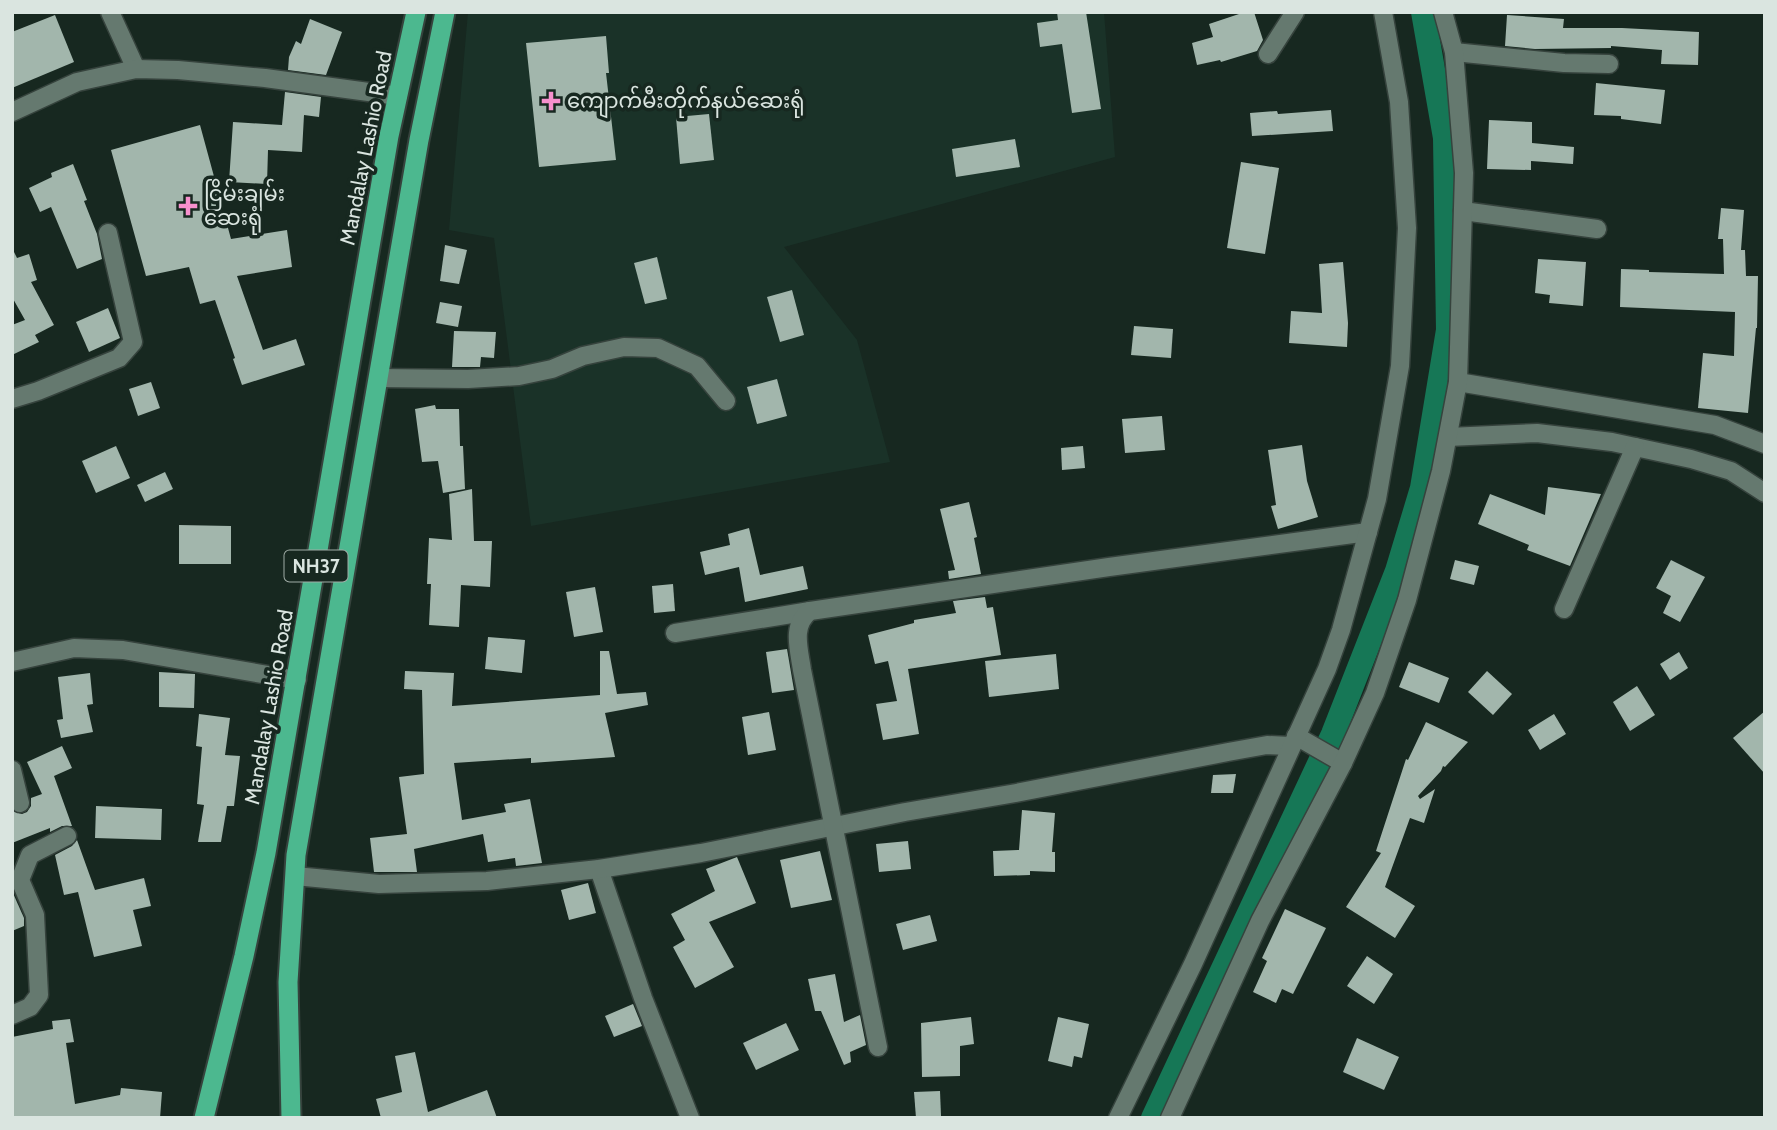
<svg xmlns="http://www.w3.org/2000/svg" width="1777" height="1130" viewBox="0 0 1777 1130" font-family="Cabin,'Noto Sans Myanmar',sans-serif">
<rect width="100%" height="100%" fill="#172820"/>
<!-- built -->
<path fill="#1a3228" d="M468 12H1104L1115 157 784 247 857 340 890 462 531 526 494 238 449 230Z"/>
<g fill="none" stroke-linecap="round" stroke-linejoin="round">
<!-- canal -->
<path stroke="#167756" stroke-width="24" d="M1153 1118 1333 734 1397 571 1422 488 1448 330 1445 138 1423 12"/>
</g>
<!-- building -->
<g fill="#a2b6ac">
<path d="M1057 12H1086L1101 109 1072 113 1062 44 1040 47 1037 23 1058 20Z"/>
<path d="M1245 12H1254L1263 40 1257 51 1221 62 1220 60 1197 65 1192 43 1213 37 1209 24Z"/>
<path d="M55 15 74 62 12 88V32Z"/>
<path d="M1507 15 1564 19 1563 28H1622L1699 32 1698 65 1661 64 1662 50 1611 46V48L1535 49 1505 46Z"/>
<path d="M310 19 342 32 326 75 288 70 289 57 296 41 301 44Z"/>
<path d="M606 36 609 73H606L616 160 539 167 526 43Z"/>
<path d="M1596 83 1665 90 1661 124 1621 119V116L1594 115Z"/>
<path d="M285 92 321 97 319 117 304 115 302 152 268 150 267 184 229 182 233 122 282 125Z"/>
<path d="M1331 110 1333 131 1252 136 1250 113 1277 111 1278 114Z"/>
<path d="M709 114 714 160 680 164 676 117Z"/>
<path d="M1489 120 1532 122V143L1574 147 1573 164 1531 161V170L1487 169Z"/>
<path d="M200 125 231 239 287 230 292 267 237 276 263 350 296 339 305 365 242 385 233 359 235 358 215 300 200 304 189 267 146 276 111 150Z"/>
<path d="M1015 139 1020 167 956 177 952 149Z"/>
<path d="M1241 162 1279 168 1265 254 1227 248Z"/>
<path d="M73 164 87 200 84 201 97 234 102 259 77 269 51 207 40 212 29 188 52 177 51 173Z"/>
<path d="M1721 208 1744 210 1741 250H1745L1746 276H1758L1757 328H1756L1748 413 1698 408 1703 353 1734 356 1735 312 1620 307 1621 269 1649 270V272L1724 274 1723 239H1718Z"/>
<path d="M445 245 467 250 459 284 440 281Z"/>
<path d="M12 248 17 258 29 254 37 280 31 282 54 325 35 335 39 342 12 355V325L25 320 12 297Z"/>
<path d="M657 257 667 299 645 304 634 263Z"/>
<path d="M1538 259 1586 262 1583 306 1549 303 1550 295 1535 293Z"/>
<path d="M1343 262 1348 323 1347 347 1289 343 1291 311 1322 313 1319 264Z"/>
<path d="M792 290 804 335 780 342 767 297Z"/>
<path d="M440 302 462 306 458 327 436 323Z"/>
<path d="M108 308 120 338 89 352 76 322Z"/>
<path d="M1134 326 1173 329 1171 358 1131 355Z"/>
<path d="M454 331 496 332 494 358 481 357 480 367H452Z"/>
<path d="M777 379 787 416 757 424 747 387Z"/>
<path d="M151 382 160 408 138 416 129 389Z"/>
<path d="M435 405 436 409H459L460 446H463L465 489 443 493 438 461 422 462 415 409Z"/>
<path d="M1162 416 1165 450 1125 453 1122 419Z"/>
<path d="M1302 445 1307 481 1318 517 1278 529 1271 506 1276 505 1268 450Z"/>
<path d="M116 446 130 478 96 493 82 461Z"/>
<path d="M1083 446 1085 468 1062 470 1061 448Z"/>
<path d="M165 472 173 489 145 502 137 485Z"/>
<path d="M1548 487 1601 494 1570 566 1527 550 1529 545 1478 524 1490 494 1545 515Z"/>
<path d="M472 489 474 541H492L490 587 461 585 459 627 429 625 431 584H427L429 538 452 540 449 494Z"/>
<path d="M969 502 977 537 974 538 981 574 949 579 948 571 955 570 940 509Z"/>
<path d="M179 525 231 526V564H179Z"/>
<path d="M749 528 760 575 803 566 808 589 745 602 739 567 705 575 700 552 730 545 728 534Z"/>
<path d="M1455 560 1479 566 1474 585 1450 579Z"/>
<path d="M1671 560 1705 577 1680 622 1663 613 1671 596 1656 588Z"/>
<path d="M673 584 675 611 654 613 652 586Z"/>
<path d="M595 587 603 632 574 637 566 592Z"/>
<path d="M985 597 987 608 993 607 1001 655 908 669 919 734 883 740 876 704 897 701 888 661 875 664 868 635 914 623V620L956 613 953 601Z"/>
<path d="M488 637 525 640 522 673 485 669Z"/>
<path d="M787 649 794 690 772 693 766 652Z"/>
<path d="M600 651H609L617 694 646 692 648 705 605 713 615 757 531 763V758L454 763 462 820 506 812 504 804 530 799 542 863 516 866 515 858 488 862 483 834 414 849 417 872H374L370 838 407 834 399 777 424 774 422 690 404 689 405 671 454 673 452 706 600 695Z"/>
<path d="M1679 652 1688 668 1670 680 1660 664Z"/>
<path d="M1056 654 1059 689 989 697 985 661Z"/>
<path d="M1409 662 1449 678 1439 703 1399 687Z"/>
<path d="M1487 671 1512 694 1493 715 1468 692Z"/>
<path d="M159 672 195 674 194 708 159 707Z"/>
<path d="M90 673 93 704 87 705 93 732 61 738 57 720 63 719 58 677Z"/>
<path d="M1637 686 1655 715 1630 731 1613 702Z"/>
<path d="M1765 711V774L1733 738Z"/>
<path d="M769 712 776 750 748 755 742 717Z"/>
<path d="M199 714 230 718 225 755 240 756 234 806H227L221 842H198L204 805 197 804 202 747 196 746Z"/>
<path d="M1554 714 1566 734 1540 750 1528 730Z"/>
<path d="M1426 722 1468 742 1445 767 1443 766 1441 771 1418 796 1420 799 1435 789 1424 823 1410 818 1385 887 1415 906 1395 938 1346 907 1381 853 1376 851 1406 759 1408 760Z"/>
<path d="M62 746 72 768 54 776 72 826H62L50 832V828L12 843V811L22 814 27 812 31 806V798L42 794 27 762Z"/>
<path d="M1236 774 1233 793H1211L1213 775Z"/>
<path d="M96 806 162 809 161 840 95 838Z"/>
<path d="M1022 810 1055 813 1052 852H1055V872L1030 871V875L994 876 993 851 1019 850Z"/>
<path d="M77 840 95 890 144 878 151 906 133 910 142 946 94 957 78 892 64 895 55 855 72 846Z"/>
<path d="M908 841 911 869 879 872 876 844Z"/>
<path d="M820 851 832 900 791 908 780 860Z"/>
<path d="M737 857 756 903 709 922 734 967 695 988 673 947 685 940 671 914 715 891 706 869Z"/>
<path d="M588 883 596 913 569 920 561 890Z"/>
<path d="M12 891 24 918V926L12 931Z"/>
<path d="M1285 909 1326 928 1293 994 1282 989 1276 1003 1253 992 1267 961 1262 958Z"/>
<path d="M930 915 937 941 903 950 896 924Z"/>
<path d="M1367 956 1393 974 1374 1004 1347 986Z"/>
<path d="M835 974 844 1022 860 1015 866 1045 850 1052 851 1062 844 1065 821 1011H815L808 979Z"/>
<path d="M633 1004 642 1026 614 1037 605 1016Z"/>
<path d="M971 1017 974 1044 960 1046V1076L922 1077 921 1023Z"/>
<path d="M1058 1017 1089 1024 1082 1058 1074 1056 1072 1067 1048 1061Z"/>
<path d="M70 1019 74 1042 66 1043 75 1104 120 1095 121 1088 162 1092 160 1118H12V1037L53 1029 52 1021Z"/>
<path d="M786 1023 799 1050 756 1070 743 1043Z"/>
<path d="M1357 1038 1399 1057 1384 1090 1343 1072Z"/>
<path d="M415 1052 428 1112 487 1090 497 1118H381L376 1099 402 1092 395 1056Z"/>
<path d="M940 1091 941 1116 916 1118 914 1092Z"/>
</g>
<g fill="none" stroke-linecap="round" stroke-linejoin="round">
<!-- minor casing -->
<g stroke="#36433d" stroke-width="21">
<g id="minor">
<path d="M110 12 136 69"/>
<path d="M1454 52 1564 63 1609 64"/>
<path d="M1268 54 1295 12"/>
<path d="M12 112 77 82 136 69 178 70 265 78 398 96"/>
<path d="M1463 211 1597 229"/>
<path d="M378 378 468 379 519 376 552 369 583 356 624 347 658 348 697 366 726 401"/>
<path d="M1458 382 1715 425 1765 444"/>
<path d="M12 399 38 391 119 358 133 342 108 233"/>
<path d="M1448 437 1537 433 1612 442 1691 459 1731 471 1765 493"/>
<path d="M1564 609 1635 447"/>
<path d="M675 633 810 611"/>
<path d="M12 662 74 648 123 650 297 680"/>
<path d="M1296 736 1343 763"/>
<path d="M12 770 20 803"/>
<path d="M599 869 643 998 690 1118"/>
<path d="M295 876 379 884 487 881 599 869 701 853 905 812 1016 793 1228 752 1267 745 1291 746"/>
<path d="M12 1015 30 1007 39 995 35 915 20 880 30 855 67 836"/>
<path d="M878 1047 802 670C799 649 791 625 810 611L1109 567 1368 532"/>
<path d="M1118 1118 1193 964 1327 669 1341 630 1377 499 1400 366 1407 228 1399 102 1383 12"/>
<path d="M1170 1118 1260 921 1343 763 1375 693 1407 600 1441 471 1458 382 1464 173 1454 52 1443 12"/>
</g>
</g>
<!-- trunk casing -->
<g stroke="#36433d" stroke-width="23">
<g id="trunk">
<path d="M204 1118 244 956 266 853 389 136 416 12"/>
<path d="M291 1118 288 982 296 855 419 140 445 12"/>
</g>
</g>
<!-- minor -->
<use href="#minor" stroke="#65796f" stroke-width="18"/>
<!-- trunk -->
<use href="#trunk" stroke="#4cb88f" stroke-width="19"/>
</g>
<!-- markers -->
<g fill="#f790cd" stroke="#172820" stroke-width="2.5">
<path d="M547.5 90.5h7v7h7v7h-7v7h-7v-7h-7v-7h7z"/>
<path d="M184.5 195.5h7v7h7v7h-7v7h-7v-7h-7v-7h7z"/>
</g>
<g text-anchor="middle" stroke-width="7" stroke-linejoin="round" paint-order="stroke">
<!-- shield labels -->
<rect fill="#172820" stroke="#a0aca6" stroke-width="2" x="284.5" y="550.5" width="63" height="31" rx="5"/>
<g font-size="19" font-weight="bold" fill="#dae5e0">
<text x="316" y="573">NH37</text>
</g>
<!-- poi labels -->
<g font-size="21" fill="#dae5e0" stroke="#172820" text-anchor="start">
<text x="567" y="108">ကျောက်မီးတိုက်နယ်ဆေးရုံ</text>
<text x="204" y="201">ငြိမ်းချမ်း<tspan x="204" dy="24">ဆေးရုံ</tspan></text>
</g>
<!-- street labels -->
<g font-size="21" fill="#dae5e0" stroke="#172820">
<text transform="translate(366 148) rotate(-79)" y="7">Mandalay Lashio Road</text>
<text transform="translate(269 707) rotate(-80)" y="7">Mandalay Lashio Road</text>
</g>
</g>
<!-- border -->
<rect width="1777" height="1130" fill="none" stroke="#dae5e0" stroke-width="28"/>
</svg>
